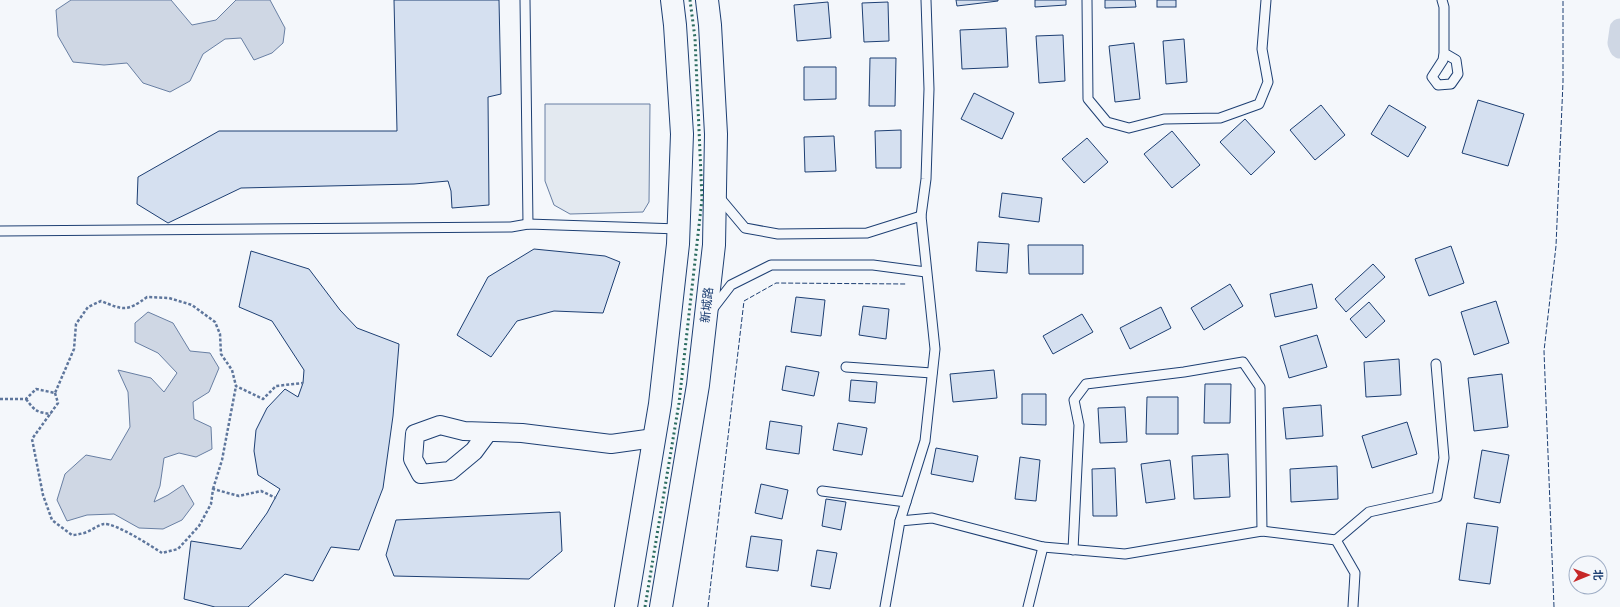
<svg xmlns="http://www.w3.org/2000/svg" width="1620" height="607" viewBox="0 0 1620 607" font-family="Helvetica,'Noto Sans SC',sans-serif">
<rect width="100%" height="100%" fill="#f4f7fb"/>
<!-- green -->
<path fill="#e3e9f0" stroke="#687fa3" d="M545 104H650L649 202 643 212 570 214 554 205 545 181Z"/>
<!-- water -->
<g fill="#cfd7e4" stroke="#687fa3">
<path d="M71 0H171L192 25 216 20 236 0H270L285 28 283 43 272 53 254 60 241 38 225 39 203 54 190 81 170 92 143 83 127 63 104 65 73 62 58 36 56 10Z"/>
<path d="M148 312 173 323 190 351 210 353 219 368 209 392 193 402 194 419 211 427 212 449 196 457 179 453 164 458 160 486 154 502 168 495 183 485 194 504 182 520 163 529 139 528 114 514 87 515 67 521 57 500 65 474 86 455 111 460 130 427 128 392 118 370 151 378 164 392 177 373 158 353 135 342V323Z"/>
</g>
<g fill="none" stroke-linecap="round" stroke-linejoin="round">
<!-- canal -->
<path stroke="#cfd7e4" stroke-width="21" d="M1620 29 1618 43 1620 48"/>
</g>
<!-- building -->
<g fill="#d5e0f0" stroke="#1d3f73">
<path d="M394 0H499L501 94 488 97 489 205 452 208 451 191 448 181 414 184 241 188 168 223 137 204 138 177 219 131H397Z"/>
<path d="M956 0H998V1L957 6Z"/>
<path d="M1035 0H1066V5L1035 7Z"/>
<path d="M1105 0H1135L1136 7 1105 8Z"/>
<rect x="1157" y="0" width="19" height="7"/>
<path d="M828 2 831 38 797 41 794 5Z"/>
<path d="M888 2 889 41 864 42 862 3Z"/>
<path d="M1006 28 1008 67 962 69 960 30Z"/>
<path d="M1063 35 1065 81 1039 83 1036 36Z"/>
<path d="M1184 39 1187 82 1166 84 1163 41Z"/>
<path d="M1134 43 1140 99 1115 102 1109 46Z"/>
<path d="M870 58H896L895 106H869Z"/>
<path d="M804 67H836V99L804 100Z"/>
<path d="M974 93 1014 113 1002 139 961 119Z"/>
<path d="M1478 100 1524 114 1508 166 1462 153Z"/>
<path d="M1321 105 1345 135 1315 160 1290 130Z"/>
<path d="M1389 105 1426 127 1408 157 1371 134Z"/>
<path d="M1245 119 1275 152 1251 175 1220 142Z"/>
<path d="M901 130V168H876L875 131Z"/>
<path d="M1172 131 1200 165 1172 188 1144 154Z"/>
<path d="M834 136 836 171 805 172 804 137Z"/>
<path d="M1087 138 1108 162 1084 183 1062 159Z"/>
<path d="M1002 193 1042 198 1039 222 999 217Z"/>
<path d="M978 242 1009 244 1007 273 976 271Z"/>
<path d="M1028 245H1083V274H1029Z"/>
<path d="M1451 246 1464 283 1429 296 1415 259Z"/>
<path d="M534 249 605 256 620 262 603 313 554 311 517 321 491 357 457 335 488 277Z"/>
<path d="M251 251 309 269 340 310 357 328 399 344 393 416 383 488 359 550 331 547 313 581 285 574 248 607H215L184 599 191 541 241 549 267 513 280 489 258 475 254 451 256 430 267 408 285 389 298 397 303 383 304 370 272 321 239 307Z"/>
<path d="M1373 264 1385 277 1346 312 1335 299Z"/>
<path d="M1230 284 1243 306 1204 330 1191 308Z"/>
<path d="M1312 284 1317 308 1275 317 1270 294Z"/>
<path d="M796 297 825 300 821 336 791 332Z"/>
<path d="M1496 301 1509 343 1474 355 1461 312Z"/>
<path d="M1369 302 1385 321 1366 338 1350 319Z"/>
<path d="M863 306 889 309 886 339 859 335Z"/>
<path d="M1161 307 1171 328 1130 349 1120 328Z"/>
<path d="M1082 314 1093 332 1053 354 1043 336Z"/>
<path d="M1317 335 1327 367 1289 378 1280 346Z"/>
<path d="M1399 359 1401 395 1366 397 1364 362Z"/>
<path d="M786 366 819 372 814 396 782 390Z"/>
<path d="M994 370 997 398 953 402 950 374Z"/>
<path d="M1502 374 1508 427 1474 431 1468 378Z"/>
<path d="M851 380 877 382 875 403 849 401Z"/>
<path d="M1205 384H1231L1230 423H1204Z"/>
<path d="M1022 394H1046V425L1022 424Z"/>
<path d="M1147 397H1178V434H1146Z"/>
<path d="M1321 405 1323 436 1286 439 1283 408Z"/>
<path d="M1125 407 1127 442 1100 443 1098 408Z"/>
<path d="M770 421 802 426 799 454 766 449Z"/>
<path d="M1407 422 1417 454 1372 468 1362 436Z"/>
<path d="M838 423 867 428 862 455 833 450Z"/>
<path d="M936 448 978 456 973 482 931 474Z"/>
<path d="M1482 450 1509 455 1500 503 1474 498Z"/>
<path d="M1228 454 1230 497 1194 499 1192 456Z"/>
<path d="M1020 457 1040 460 1036 501 1015 499Z"/>
<path d="M1170 460 1175 499 1146 503 1141 464Z"/>
<path d="M1337 466 1338 499 1291 502 1290 469Z"/>
<path d="M1115 468 1117 516H1093L1092 469Z"/>
<path d="M761 484 788 490 782 519 755 513Z"/>
<path d="M826 499 846 502 841 530 822 526Z"/>
<path d="M560 512 562 551 529 579 394 576 386 555 396 520Z"/>
<path d="M1467 523 1498 527 1490 584 1459 580Z"/>
<path d="M751 536 782 540 778 571 746 567Z"/>
<path d="M817 550 837 553 830 589 811 586Z"/>
</g>
<g fill="none" stroke-linecap="round" stroke-linejoin="round">
<!-- service casing -->
<g stroke="#1d3f73" stroke-width="11">
<g id="service">
<path d="M525 0 528 224"/>
<path d="M1087 0 1088 99 1107 122 1129 128 1164 119 1220 118 1259 104 1268 82 1262 49 1266 0"/>
<path d="M1442 0 1444 7V53L1443 60 1432 77 1438 85 1451 84 1458 74 1456 60 1444 53"/>
<path d="M719 197 745 228 778 234 867 233 921 216"/>
<path d="M0 231 511 227 528 224 679 229"/>
<path d="M711 311 731 285 771 265H873L926 272"/>
<path d="M846 367 932 373"/>
<path d="M822 491 906 502"/>
<path d="M900 521 925 441 935 349 921 216 926 179 929 89 926 0"/>
<path d="M1336 540 1355 573 1353 607"/>
<path d="M1073 550 1079 425 1074 400 1086 384 1184 372 1243 362 1260 387 1262 531"/>
<path d="M885 607 900 521 932 518 1043 547 1125 554 1262 531 1336 540 1369 512 1437 497 1444 458 1436 364"/>
<path d="M1028 607 1043 547"/>
</g>
</g>
<!-- minor casing -->
<g stroke="#1d3f73" stroke-width="20">
<path id="minor" d="M488 432 474 451 450 471 421 474 413 459 415 434 440 425 464 431 522 433 611 444 654 438"/>
</g>
<!-- primary casing -->
<g stroke="#1d3f73" stroke-width="24">
<g id="primary">
<path d="M626 607 660 404 678 244 682 134 675 25 672 0"/>
<path d="M661 607 698 385 714 245 716 134 710 25 707 0"/>
</g>
</g>
<!-- path -->
<g stroke="#5e769c" stroke-width="2.5" stroke-dasharray="3 2" stroke-linecap="butt">
<path d="M55 393 58 403 32 439 43 495 52 520 72 535C76 535 80 534 84 533 91 531 98 525 104 524 116 523 151 546 162 553L178 549 199 526 211 504 213 489 239 496 261 491 276 498"/>
<path d="M0 399H26L36 389 55 393 74 349 76 324 88 307 101 301C123 310 127 312 147 297L169 298 192 305 215 322 220 334 221 354 232 370 236 386 263 399 276 386 303 383"/>
<path d="M26 399C35 411 36 412 51 414"/>
<path d="M213 489 222 460 236 386"/>
</g>
<!-- service -->
<use href="#service" stroke="#f4f7fb" stroke-width="9"/>
<!-- minor -->
<use href="#minor" stroke="#f4f7fb" stroke-width="18"/>
<!-- primary -->
<use href="#primary" stroke="#f4f7fb" stroke-width="22"/>
<!-- hedge -->
<path stroke="#2c6c60" stroke-width="3" stroke-dasharray="2 3" stroke-linecap="butt" d="M645 607 679 403 702 199 695 38 690 0"/>
<!-- fence -->
<g stroke="#1d3f73" stroke-width="1" stroke-dasharray="5 2" stroke-linecap="butt">
<path d="M708 607 744 301 776 283 906 284"/>
<path d="M1554 607 1544 351 1556 246 1563 82V0"/>
</g>
</g>
<g text-anchor="middle" stroke-width="3" stroke-linejoin="round" paint-order="stroke">
<!-- street labels -->
<g font-size="12" fill="#1d3f73" stroke="#f4f7fb">
<text transform="translate(707 305) rotate(-84)" y="4">新城路</text>
</g>
</g>
<!-- north arrow -->
<g transform="translate(1588 575) rotate(89)"><circle r="19" fill="#f4f7fb" stroke="#9eadc5"/>
<path d="M0-3L7 15L0 10L-7 15Z" fill="#c62828"/>
<text y="-6" font-size="11" font-weight="bold" text-anchor="middle" fill="#1d3f73">北</text>
</g>
</svg>
